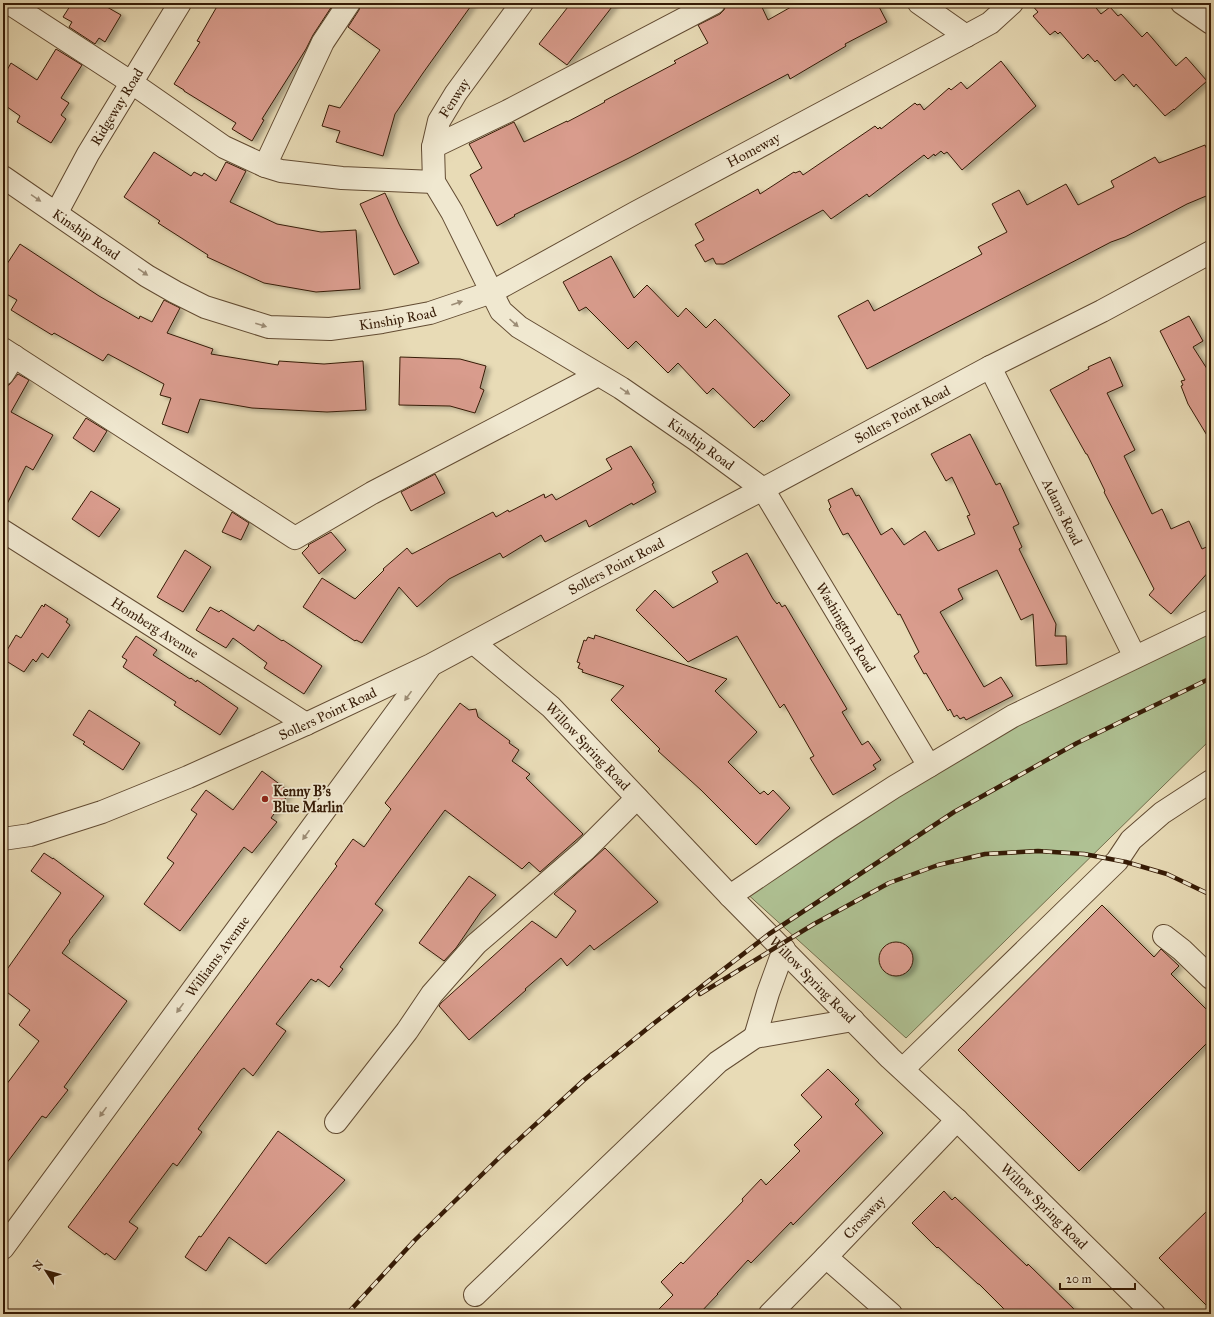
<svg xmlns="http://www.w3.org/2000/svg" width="1214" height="1317" viewBox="0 0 1214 1317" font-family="'IM FELL Great Primer',serif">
<defs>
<filter id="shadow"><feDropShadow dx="4.5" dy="2.5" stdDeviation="2" flood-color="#0004"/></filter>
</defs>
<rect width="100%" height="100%" fill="#e8dbb6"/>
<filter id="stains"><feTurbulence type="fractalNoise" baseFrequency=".005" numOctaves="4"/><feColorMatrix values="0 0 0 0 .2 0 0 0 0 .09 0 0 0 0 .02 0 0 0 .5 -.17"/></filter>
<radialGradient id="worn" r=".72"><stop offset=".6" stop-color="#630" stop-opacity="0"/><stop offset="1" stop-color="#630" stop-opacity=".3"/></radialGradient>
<!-- green -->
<path fill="#afc193" stroke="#726e4c" d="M1211 626V739L906 1038 744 891 1021 716Z"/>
<!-- building -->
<g fill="#d99c8d" stroke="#361b06" filter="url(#shadow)">
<path d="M72 3H100L121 15 105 42 99 38 95 44 69 27 72 22 63 17Z"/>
<path d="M219 3H334L313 35 306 49 262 119 264 120 252 141 232 129 236 123 184 91V90L174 84 200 42 197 41Z"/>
<path d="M361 3H473L423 73 395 114 383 156 336 142 340 131 322 126 329 105 340 108 380 50 348 27 359 10Z"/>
<path d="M571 3H615L567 65 539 44Z"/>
<path d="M730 3H760L768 20 798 3H877L887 22 845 44 846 46 790 79 788 74 629 158 514 215 515 216 497 226 470 175 482 168 469 144 514 122 524 142 567 121V122L605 102 604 101 676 63 674 61 708 43 698 25 720 14 724 10 726 5Z"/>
<path d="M1030 3H1092L1101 14 1110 7 1118 16 1121 14 1142 37 1147 32 1176 66 1186 57 1207 81 1174 110V109L1165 116 1136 84 1134 87 1123 74 1115 81 1097 60 1095 62 1088 54 1083 59 1060 32 1058 34 1055 31 1050 35 1033 16 1038 12Z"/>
<path d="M56 49 82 65 61 98 69 103 61 115 66 119 51 143 17 122 20 116 3 104V77L11 63 37 80Z"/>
<path d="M1001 61 1036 106 962 170 947 152 944 154 941 151 935 156 934 154 928 159 924 155 869 197 867 194 831 219 823 210 724 264H716L713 258 705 262 695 245 704 240 695 224 758 189 760 194 794 172 795 173 800 171 803 175 875 126 878 129 880 127 881 129 915 103 917 105 920 104 924 110 949 88 951 90 961 82 967 89Z"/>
<path d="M1205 145 1211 159V194L1187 204 1125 237 1111 242 867 369 838 316 868 300 874 311 982 254 978 247 1007 232 992 204 1019 190 1027 205 1066 184 1078 205 1114 187 1111 181 1155 157 1159 163Z"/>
<path d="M154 152 191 176 194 172 202 176 204 173 216 181 226 162 246 171 230 202 277 224 321 232 356 230 360 289 316 292 264 283 207 257 208 255 158 223 160 221 124 197Z"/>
<path d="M385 193 399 224 419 263 394 275 360 204Z"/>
<path d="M20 244 99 296 139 319 140 316 152 322 164 300 180 308 167 333 213 349 211 354 278 365 279 361 324 364 363 361 366 410 327 412 252 408 200 399 188 433 162 424 171 398 160 395 164 384 108 354 103 361 54 333 52 335 11 310 17 300 3 292V270Z"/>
<path d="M611 256 634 298 647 285 678 317 686 308 706 328 715 319 790 395 763 422 762 420 754 428 713 388 707 394 678 363 668 373 636 341 628 349 586 307 579 311 563 282Z"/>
<path d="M1189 316 1203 341 1193 347 1211 375V442L1188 404 1181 386 1183 385 1181 381 1185 380 1160 331Z"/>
<path d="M400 357 460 359 486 366 480 388 484 390 475 413 450 406 399 405Z"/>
<path d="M1110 357 1123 386 1107 393 1135 450 1124 456 1152 514 1162 509 1171 529 1189 521 1202 549 1211 545V569L1171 614 1149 595 1154 589 1104 492 1105 491 1087 454H1086L1050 390 1089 369 1088 367Z"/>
<path d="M18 374 29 380 11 412 53 435 33 470 26 466 3 512V386L9 385Z"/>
<path d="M86 418 107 431 94 452 73 438Z"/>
<path d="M970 434 996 485 1000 483 1019 524 1013 527 1022 547 1019 549 1056 624 1055 636H1066L1067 664 1036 666 1033 614 1021 620 997 570 958 589 963 599 940 612 984 687 1001 677 1013 696 966 720 964 717 960 719 957 715 954 717 950 709 948 711 926 673 924 674 914 656 919 652 900 614 898 615 848 533 843 535 829 509 831 507 828 500 852 488 856 496 859 495 881 535 892 528 904 545 925 531 938 551 975 534 967 516 970 515 952 477 946 481 931 454Z"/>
<path d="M631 446 654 483 652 484 656 492 633 505 632 503 589 527 586 520 545 542 541 535 503 558 500 553 449 579 417 607 399 587 362 643 356 640 355 641 303 607 322 578 355 599 384 570 383 569 407 548 412 554 493 512 496 517 508 510 509 512 544 494 545 498 552 494 556 500 612 469 606 459Z"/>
<path d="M435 474 445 493 411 511 401 492Z"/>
<path d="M91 491 120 509 99 537 72 519Z"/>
<path d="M232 512 249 523 241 540 222 532Z"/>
<path d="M331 532 346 550 319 574 302 553 309 546 308 545Z"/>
<path d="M185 550 211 567 183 612 157 597Z"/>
<path d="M747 553 773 599 777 604 779 602 782 607 785 605 847 709 842 712 862 745 868 741 881 760 873 765 876 769 833 795 810 758 814 756 784 704 780 708 737 636 688 662 636 610 655 590 673 608 718 582 712 572Z"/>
<path d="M45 604 68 619 66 622 70 625 48 658 42 653 36 662 33 659 24 672 3 659V657L16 635 21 638 42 605 44 607Z"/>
<path d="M210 607 219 612 221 610 254 631 258 625 282 641 283 640 322 666 304 694 264 668 267 663 233 638 226 648 196 630Z"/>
<path d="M595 635 727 679 715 691 757 732 728 762 760 794 764 791 768 795 773 790 790 808 756 845 701 790 658 751 660 749 611 700 624 686 582 672 583 670 578 668 580 663 577 662 584 640 586 641 588 637 594 639Z"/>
<path d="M136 636 157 650 153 655 190 679 191 678 196 682 197 680 238 708 220 735 174 705 176 702 123 667 127 660 122 657Z"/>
<path d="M460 703 469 710 476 709 478 717 510 741 509 743 519 750 512 761 530 774 526 778 583 834 540 872 529 862 522 869 445 810 375 904 383 910 340 967 343 969 329 987 318 979 316 982 311 979 276 1024 286 1031 253 1076 244 1068 241 1070 198 1129 202 1132 177 1166 173 1163 129 1222 138 1228 115 1260 106 1253 105 1255 68 1227 274 951 337 866 335 864 353 839 364 847 391 809 385 803Z"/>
<path d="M89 710 140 743 123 770 83 744 85 742 73 735Z"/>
<path d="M262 771 290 792 271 818 277 822 252 853 244 847 180 931 144 904 174 863 167 858 197 814 191 810 206 790 233 810Z"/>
<path d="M605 848 658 902 594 950 590 945 567 966 561 958 525 989 526 990 469 1040 439 1006 441 1003 532 921 556 938 576 911 554 894Z"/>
<path d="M44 853 53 859V858L104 896 69 941 70 942 62 953 127 1001 64 1087 68 1090 46 1118 42 1116 3 1168V1089L39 1041 19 1025 30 1010 3 989V975L61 893 31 871Z"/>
<path d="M469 876 496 895 482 910 456 948 444 961 419 943Z"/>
<path d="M1102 905 1154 957 1161 949 1179 966 1171 974 1211 1014V1039L1079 1171 958 1050Z"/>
<circle cx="896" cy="959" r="17"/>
<path d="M828 1069 859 1100 855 1104 883 1133 793 1225 791 1222 751 1263 748 1260 717 1294H718L699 1314H654L673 1295 661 1282 681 1262 683 1264 743 1201 742 1199 761 1179 766 1185 800 1151 794 1145 822 1117 801 1095Z"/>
<path d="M278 1131 345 1180 266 1264 229 1237 206 1271 185 1257 199 1236 201 1237Z"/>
<path d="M944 1191 952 1200 955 1197 1027 1266 1028 1264 1079 1314H1009L979 1284H978L938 1247 937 1248 912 1223Z"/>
<path d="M1211 1207V1310L1159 1258Z"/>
</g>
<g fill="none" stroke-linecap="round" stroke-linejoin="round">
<!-- minor casing -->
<g stroke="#624b32" stroke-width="24">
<g id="minor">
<path d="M9 3 132 83 224 147 265 166 281 171 342 178 434 182"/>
<path id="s1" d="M522 3 456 93 439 121 433 147 434 182 452 212 501 311 519 327 621 388 695 439 763 489 929 766"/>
<path d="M919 3 966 36"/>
<path d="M1182 3 1211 23"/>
<path d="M433 147 508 111 714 3"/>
<path d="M265 166 323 42 349 3"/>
<path id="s2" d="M3 177 147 276 175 292 205 307 269 327 330 329 382 322 430 313 492 292 635 213 966 36 990 23 1012 3"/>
<path id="s3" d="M57 212 88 154 180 3"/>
<path d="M3 349 295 538 372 493 598 375"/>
<path id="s4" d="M990 367 1135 657"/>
<path d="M3 374 14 356"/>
<path id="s5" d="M3 531 156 628 306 724"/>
<path id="s6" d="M474 643 551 707 730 896 890 1058 957 1120 1154 1314"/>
<path id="s7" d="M3 839 30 835 102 812 188 777 306 724 431 665 580 585 763 489 990 367 1102 311 1211 252"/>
<path d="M730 896 829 829 894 787 1013 716 1211 621"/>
<path d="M1164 936 1182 950 1211 978"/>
<path d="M755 1037 768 993 784 949"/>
<path d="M903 1069 1117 861 1131 840 1162 813 1211 781"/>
<path d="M336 1122 407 1031 432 994 476 944 585 850 637 798"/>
<path id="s8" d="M3 1248 429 668"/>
<path d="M826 1257 891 1314"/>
<path d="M475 1295 718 1062 755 1037 853 1020"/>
<path id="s9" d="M770 1314 826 1257 957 1120"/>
</g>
</g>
<!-- minor -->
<use href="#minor" stroke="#f0e8d0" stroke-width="22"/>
<!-- rail casing -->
<g stroke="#361b06" stroke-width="4.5">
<g id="rail">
<path d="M700 994 814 924 889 883 938 865 985 854 1038 851 1084 854 1126 862 1167 874 1211 895"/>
<path d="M347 1314 415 1240 503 1154 584 1080 653 1024 769 934 954 812 1077 743 1211 678"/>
</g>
</g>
<!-- rail -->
<use href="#rail" stroke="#f0e8d0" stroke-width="3" stroke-dasharray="9" stroke-linecap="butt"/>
</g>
<!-- one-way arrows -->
<defs><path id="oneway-solid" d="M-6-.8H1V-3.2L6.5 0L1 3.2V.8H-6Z"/></defs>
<g fill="#9c8c75">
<use href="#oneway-solid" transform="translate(36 198) rotate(34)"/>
<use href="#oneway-solid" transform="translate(143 272) rotate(35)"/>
<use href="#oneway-solid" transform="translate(457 303) rotate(-19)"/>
<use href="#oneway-solid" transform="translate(514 323) rotate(42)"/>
<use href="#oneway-solid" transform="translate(261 325) rotate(17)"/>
<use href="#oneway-solid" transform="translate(625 391) rotate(34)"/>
<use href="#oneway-solid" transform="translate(408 696) rotate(126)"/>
<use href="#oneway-solid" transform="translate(306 835) rotate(126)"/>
<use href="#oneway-solid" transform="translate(180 1008) rotate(126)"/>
<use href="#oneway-solid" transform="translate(103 1112) rotate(126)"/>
</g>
<!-- markers -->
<circle fill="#8f2418" stroke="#f0e8d0" stroke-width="1.5" cx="265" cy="799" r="4"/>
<g text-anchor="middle" stroke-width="3.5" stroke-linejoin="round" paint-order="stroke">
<!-- street labels -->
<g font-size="14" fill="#361b06" stroke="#f0e8d0">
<text transform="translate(454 98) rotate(-57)" y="5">Fenway</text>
<text dy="5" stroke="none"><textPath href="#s3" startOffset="121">Ridgeway Road</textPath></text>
<text dy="5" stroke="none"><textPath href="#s2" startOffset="833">Homeway</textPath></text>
<text dy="5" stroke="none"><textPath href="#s2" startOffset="101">Kinship Road</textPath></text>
<text dy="5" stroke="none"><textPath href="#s2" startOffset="437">Kinship Road</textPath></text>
<text dy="5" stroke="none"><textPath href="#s7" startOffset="997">Sollers Point Road</textPath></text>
<text dy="5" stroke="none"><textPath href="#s1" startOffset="592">Kinship Road</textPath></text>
<text dy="5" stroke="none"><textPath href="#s4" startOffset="162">Adams Road</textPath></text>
<text dy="5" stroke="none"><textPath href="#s7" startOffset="673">Sollers Point Road</textPath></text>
<text dy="5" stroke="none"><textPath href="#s5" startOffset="180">Homberg Avenue</textPath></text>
<text dy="5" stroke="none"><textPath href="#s1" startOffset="830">Washington Road</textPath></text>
<text dy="5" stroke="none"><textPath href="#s7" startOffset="349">Sollers Point Road</textPath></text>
<text dy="5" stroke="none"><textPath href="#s6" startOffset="154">Willow Spring Road</textPath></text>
<text dy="5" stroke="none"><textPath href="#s8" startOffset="362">Williams Avenue</textPath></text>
<text dy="5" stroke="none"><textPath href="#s6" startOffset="478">Willow Spring Road</textPath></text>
<text dy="5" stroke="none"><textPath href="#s6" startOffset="802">Willow Spring Road</textPath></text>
<text dy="5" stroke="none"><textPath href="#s9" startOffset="135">Crossway</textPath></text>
</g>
<!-- poi labels -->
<g font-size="14" font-weight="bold" fill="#361b06" stroke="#f0e8d0" text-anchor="start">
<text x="273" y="796">Kenny B's<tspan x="273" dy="16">Blue Marlin</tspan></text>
</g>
</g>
<!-- margin -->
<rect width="1214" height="1317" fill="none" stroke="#e8dbb6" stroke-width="16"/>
<rect x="4" y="4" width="1206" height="1309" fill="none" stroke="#361b06" stroke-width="2"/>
<rect x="8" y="8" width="1198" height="1301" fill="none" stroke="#361b06"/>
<!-- north arrow -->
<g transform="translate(46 1271) rotate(306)" stroke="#f0e8d0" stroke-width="3" paint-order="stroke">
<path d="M0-3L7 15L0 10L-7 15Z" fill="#361b06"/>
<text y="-6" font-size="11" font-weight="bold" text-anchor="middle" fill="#361b06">N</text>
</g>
<!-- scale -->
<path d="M1060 1283v6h75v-6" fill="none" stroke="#361b06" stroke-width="2"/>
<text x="1066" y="1283" font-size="12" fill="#361b06" stroke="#f0e8d0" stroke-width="3" paint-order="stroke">20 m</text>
<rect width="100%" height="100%" filter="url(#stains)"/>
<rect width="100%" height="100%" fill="url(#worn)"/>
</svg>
